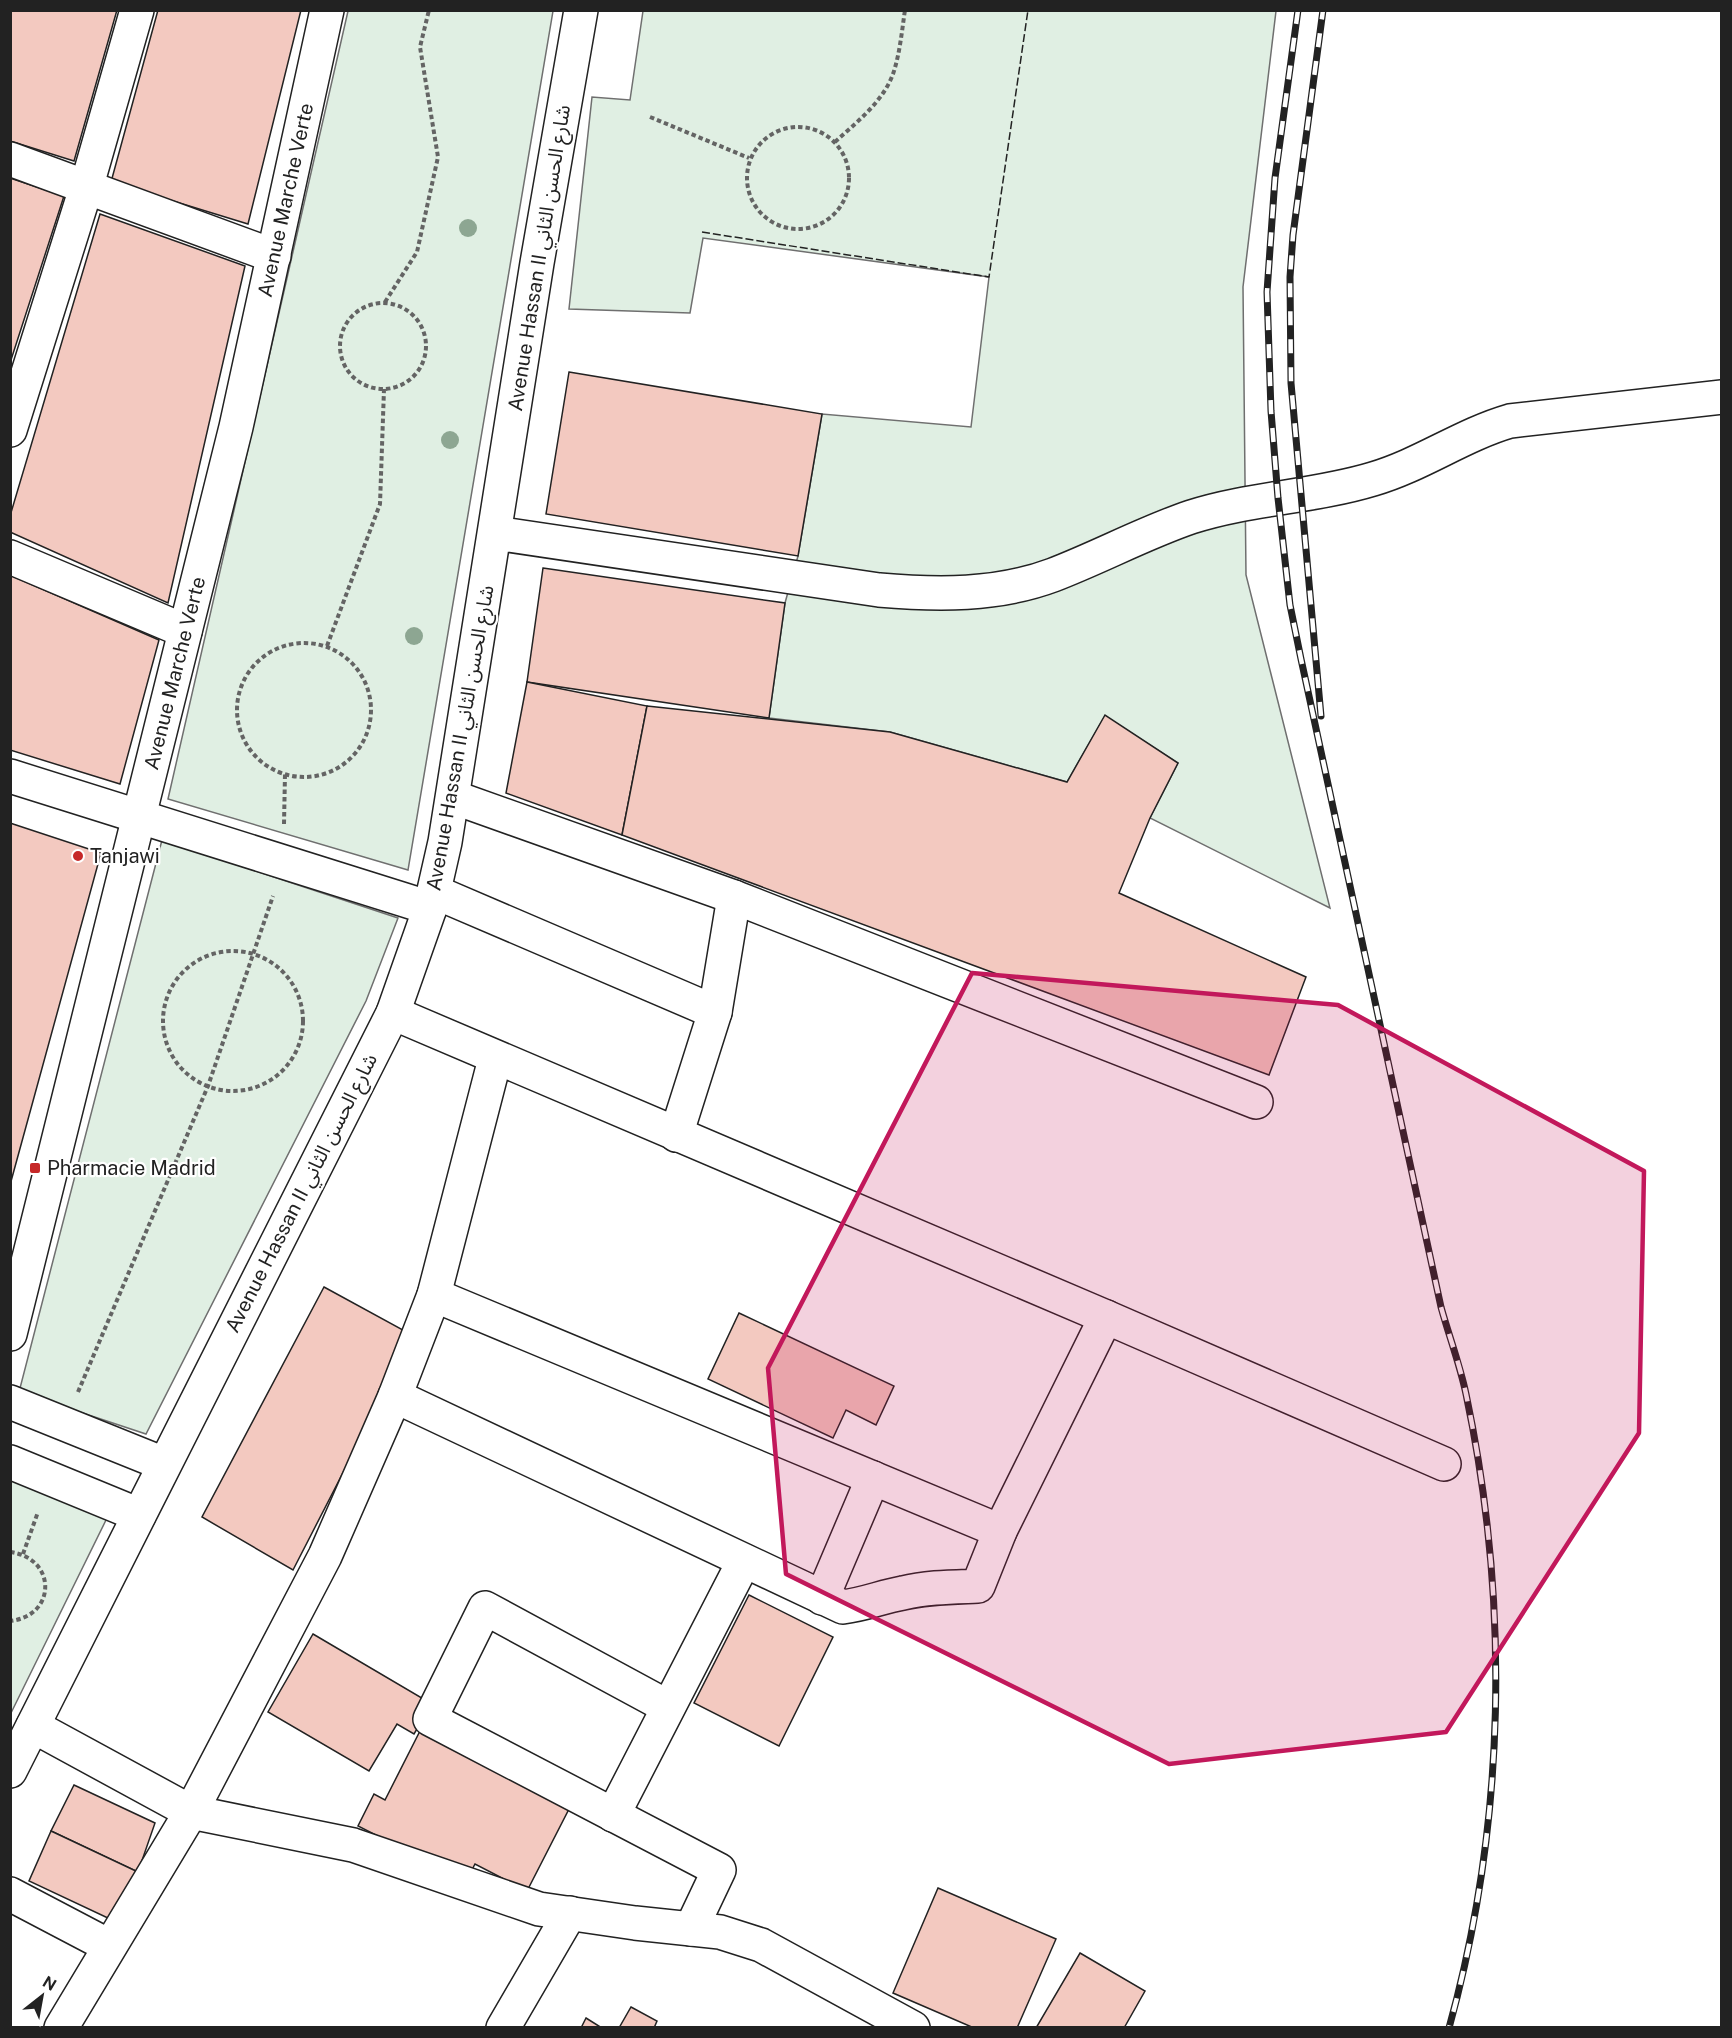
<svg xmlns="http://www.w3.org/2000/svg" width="1732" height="2038" viewBox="0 0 1732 2038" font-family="'Public Sans','Noto Sans Arabic',sans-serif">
<rect width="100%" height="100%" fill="#fff"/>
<!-- green -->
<g fill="#e0efe3" stroke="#6f6f6f" stroke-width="1.5">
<path d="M348 11H553L408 870 168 799Z"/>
<path d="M643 11H1276L1243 287 1246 575 1330 908 1150 818 1178 763 1105 716 1067 782 890 732 769 718 785 603 798 556 822 414 971 427 989 277 703 238 690 313 569 309 592 97 630 100Z"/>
<path d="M162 840 398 918 366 1001 146 1434 19 1392Z"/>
<path d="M11 1475 108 1516 11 1713Z"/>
</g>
<!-- building -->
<g fill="#f3c9c0" stroke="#222" stroke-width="1.5">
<path d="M10 10H117L74 161 10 141Z"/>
<path d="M158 10H301L248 224 111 182Z"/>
<path d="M10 178 64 196 10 363Z"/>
<path d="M100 214 245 266 168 603 10 532V516Z"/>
<path d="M569 372 822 414 798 556 546 514Z"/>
<path d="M543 568 785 603 769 718 527 682Z"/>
<path d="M10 575 159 640 120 784 10 750Z"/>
<path d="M527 682 647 706 622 835 506 793Z"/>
<path d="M647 706 890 732 1067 782 1105 715 1178 763 1150 818 1119 893 1306 977 1269 1075 622 835Z"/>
<path d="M10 823 101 853 10 1185Z"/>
<path d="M324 1287 403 1330 367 1426 293 1570 202 1517Z"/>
<path d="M739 1313 894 1386 876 1425 846 1410 833 1438 708 1379Z"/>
<path d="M749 1595 833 1637 779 1746 694 1703Z"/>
<path d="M313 1634 432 1704 414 1734 397 1724 369 1771 268 1712Z"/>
<path d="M420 1731 570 1807 527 1891 475 1864 466 1881 358 1826 374 1794 385 1800Z"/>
<path d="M74 1785 155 1823 138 1872 51 1831Z"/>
<path d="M51 1831 138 1872 110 1919 29 1881Z"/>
<path d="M938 1888 1056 1939 1017 2028H974L893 1993Z"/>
<path d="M1080 1953 1145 1991 1124 2028H1036Z"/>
<path d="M631 2007 657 2021 654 2028H619Z"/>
<path d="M586 2018 602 2028H581Z"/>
</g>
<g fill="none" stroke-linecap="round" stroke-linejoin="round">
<!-- minor casing -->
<g stroke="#222" stroke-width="36">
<g id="minor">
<path d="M10 159 274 256"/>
<path d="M10 430 87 185 137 10"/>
<path d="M495 533 879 590C937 595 997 596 1053 575 1100 557 1144 533 1191 517 1250 498 1314 497 1373 479 1421 465 1462 435 1510 421L1722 397"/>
<path d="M10 557 185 631"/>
<path d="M10 776 430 908"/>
<path d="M453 797 734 897 1256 1102"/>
<path d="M435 892 715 1012"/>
<path d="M393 1013 1106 1317 1444 1464"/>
<path d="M676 1135 715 1012 734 897"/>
<path d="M434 1295 1000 1531"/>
<path id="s1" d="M10 1334 236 427 327 10"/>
<path d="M395 1396 843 1607C866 1604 881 1597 903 1593 928 1587 953 1587 978 1586L1000 1531 1106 1317"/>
<path d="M10 1402 164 1464"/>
<path d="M10 1462 139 1515"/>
<path d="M822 1598 873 1478"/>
<path d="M668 1707 485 1608 430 1719 719 1870 691 1929"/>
<path d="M33 1726 191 1812 353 1845 539 1909 635 1923 720 1932 761 1945 913 2028"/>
<path d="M10 1771 393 1013 430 908 445 842 537 263 581 10"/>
<path d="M613 1815 744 1561"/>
<path d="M10 1894 109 1946"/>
<path d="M61 2028 191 1812 325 1556 395 1396 434 1295 495 1059"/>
<path d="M503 2028 570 1913"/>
</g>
</g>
<!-- path -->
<g stroke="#646464" stroke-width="4" stroke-dasharray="4.5 3" stroke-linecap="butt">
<path d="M650 117 749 158"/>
<circle cx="798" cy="178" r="51"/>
<path d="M835 142C857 122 885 100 894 71 900 52 902 30 905 10"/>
<path d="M385 302 417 252 438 157 420 47 429 10"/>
<circle cx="383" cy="346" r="43"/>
<circle cx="304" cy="710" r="67"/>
<path d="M327 646 380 504 384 389"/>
<path d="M284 824 285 774"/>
<circle cx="233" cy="1021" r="70"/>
<path d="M78 1392 208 1086 273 896"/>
<path d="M10 1552C57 1558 57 1616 10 1621"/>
<path d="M23 1554 38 1512"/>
</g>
<!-- minor -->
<use href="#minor" stroke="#fff" stroke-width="33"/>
<!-- rail casing -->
<g stroke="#222" stroke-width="7">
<g id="rail">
<path d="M1298 10 1275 178 1267 292 1271 411 1278 498 1290 605 1301 659 1441 1307C1449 1336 1460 1365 1466 1394 1510 1603 1506 1822 1449 2028"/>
<path d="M1321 716 1291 383 1290 277 1293 235 1323 10"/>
</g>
</g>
<!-- rail -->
<use href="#rail" stroke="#fff" stroke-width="4.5" stroke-dasharray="14" stroke-linecap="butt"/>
<!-- fence -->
<path stroke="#222" stroke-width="1.5" stroke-dasharray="8 3" stroke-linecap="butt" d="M702 232 989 277 1028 10"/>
</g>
<!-- trees -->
<g fill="#8da692">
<circle cx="468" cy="228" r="9"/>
<circle cx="450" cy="440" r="9"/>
<circle cx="414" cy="636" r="9"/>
</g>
<!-- marked area -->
<path fill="#c2185b" fill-opacity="0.2" stroke="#c2185b" stroke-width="4.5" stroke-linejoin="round" d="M972 973 1338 1005 1644 1171 1639 1433 1446 1732 1169 1764 786 1574 768 1368Z"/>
<!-- markers -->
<g fill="#c62828" stroke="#fff" stroke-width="2">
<circle cx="78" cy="856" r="6"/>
<rect x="29" y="1162" width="12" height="12" rx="3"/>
</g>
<g text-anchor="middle" stroke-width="4.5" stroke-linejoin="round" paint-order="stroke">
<!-- street labels -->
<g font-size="20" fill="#222" stroke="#fff">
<text dy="7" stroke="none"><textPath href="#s1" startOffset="1167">Avenue Marche Verte</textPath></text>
<text transform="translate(539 258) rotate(-81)" y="7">Avenue Hassan II شارع الحسن الثاني</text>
<text dy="7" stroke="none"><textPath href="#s1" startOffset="681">Avenue Marche Verte</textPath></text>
<text transform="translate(460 738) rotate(-80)" y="7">Avenue Hassan II شارع الحسن الثاني</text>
<text transform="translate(301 1193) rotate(-63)" y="7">Avenue Hassan II شارع الحسن الثاني</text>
</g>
<!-- poi labels -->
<g font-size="20" fill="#222" stroke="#fff" text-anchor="start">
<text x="90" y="863">Tanjawi</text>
<text x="47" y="1175">Pharmacie Madrid</text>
</g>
</g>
<!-- border -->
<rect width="1732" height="2038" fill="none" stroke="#222222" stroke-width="24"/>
<!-- north arrow -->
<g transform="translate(42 1996) rotate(31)" stroke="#ffffff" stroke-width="4.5" paint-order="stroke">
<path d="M0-4.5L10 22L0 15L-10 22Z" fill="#222222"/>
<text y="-9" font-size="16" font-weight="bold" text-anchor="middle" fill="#222222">N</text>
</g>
</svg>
